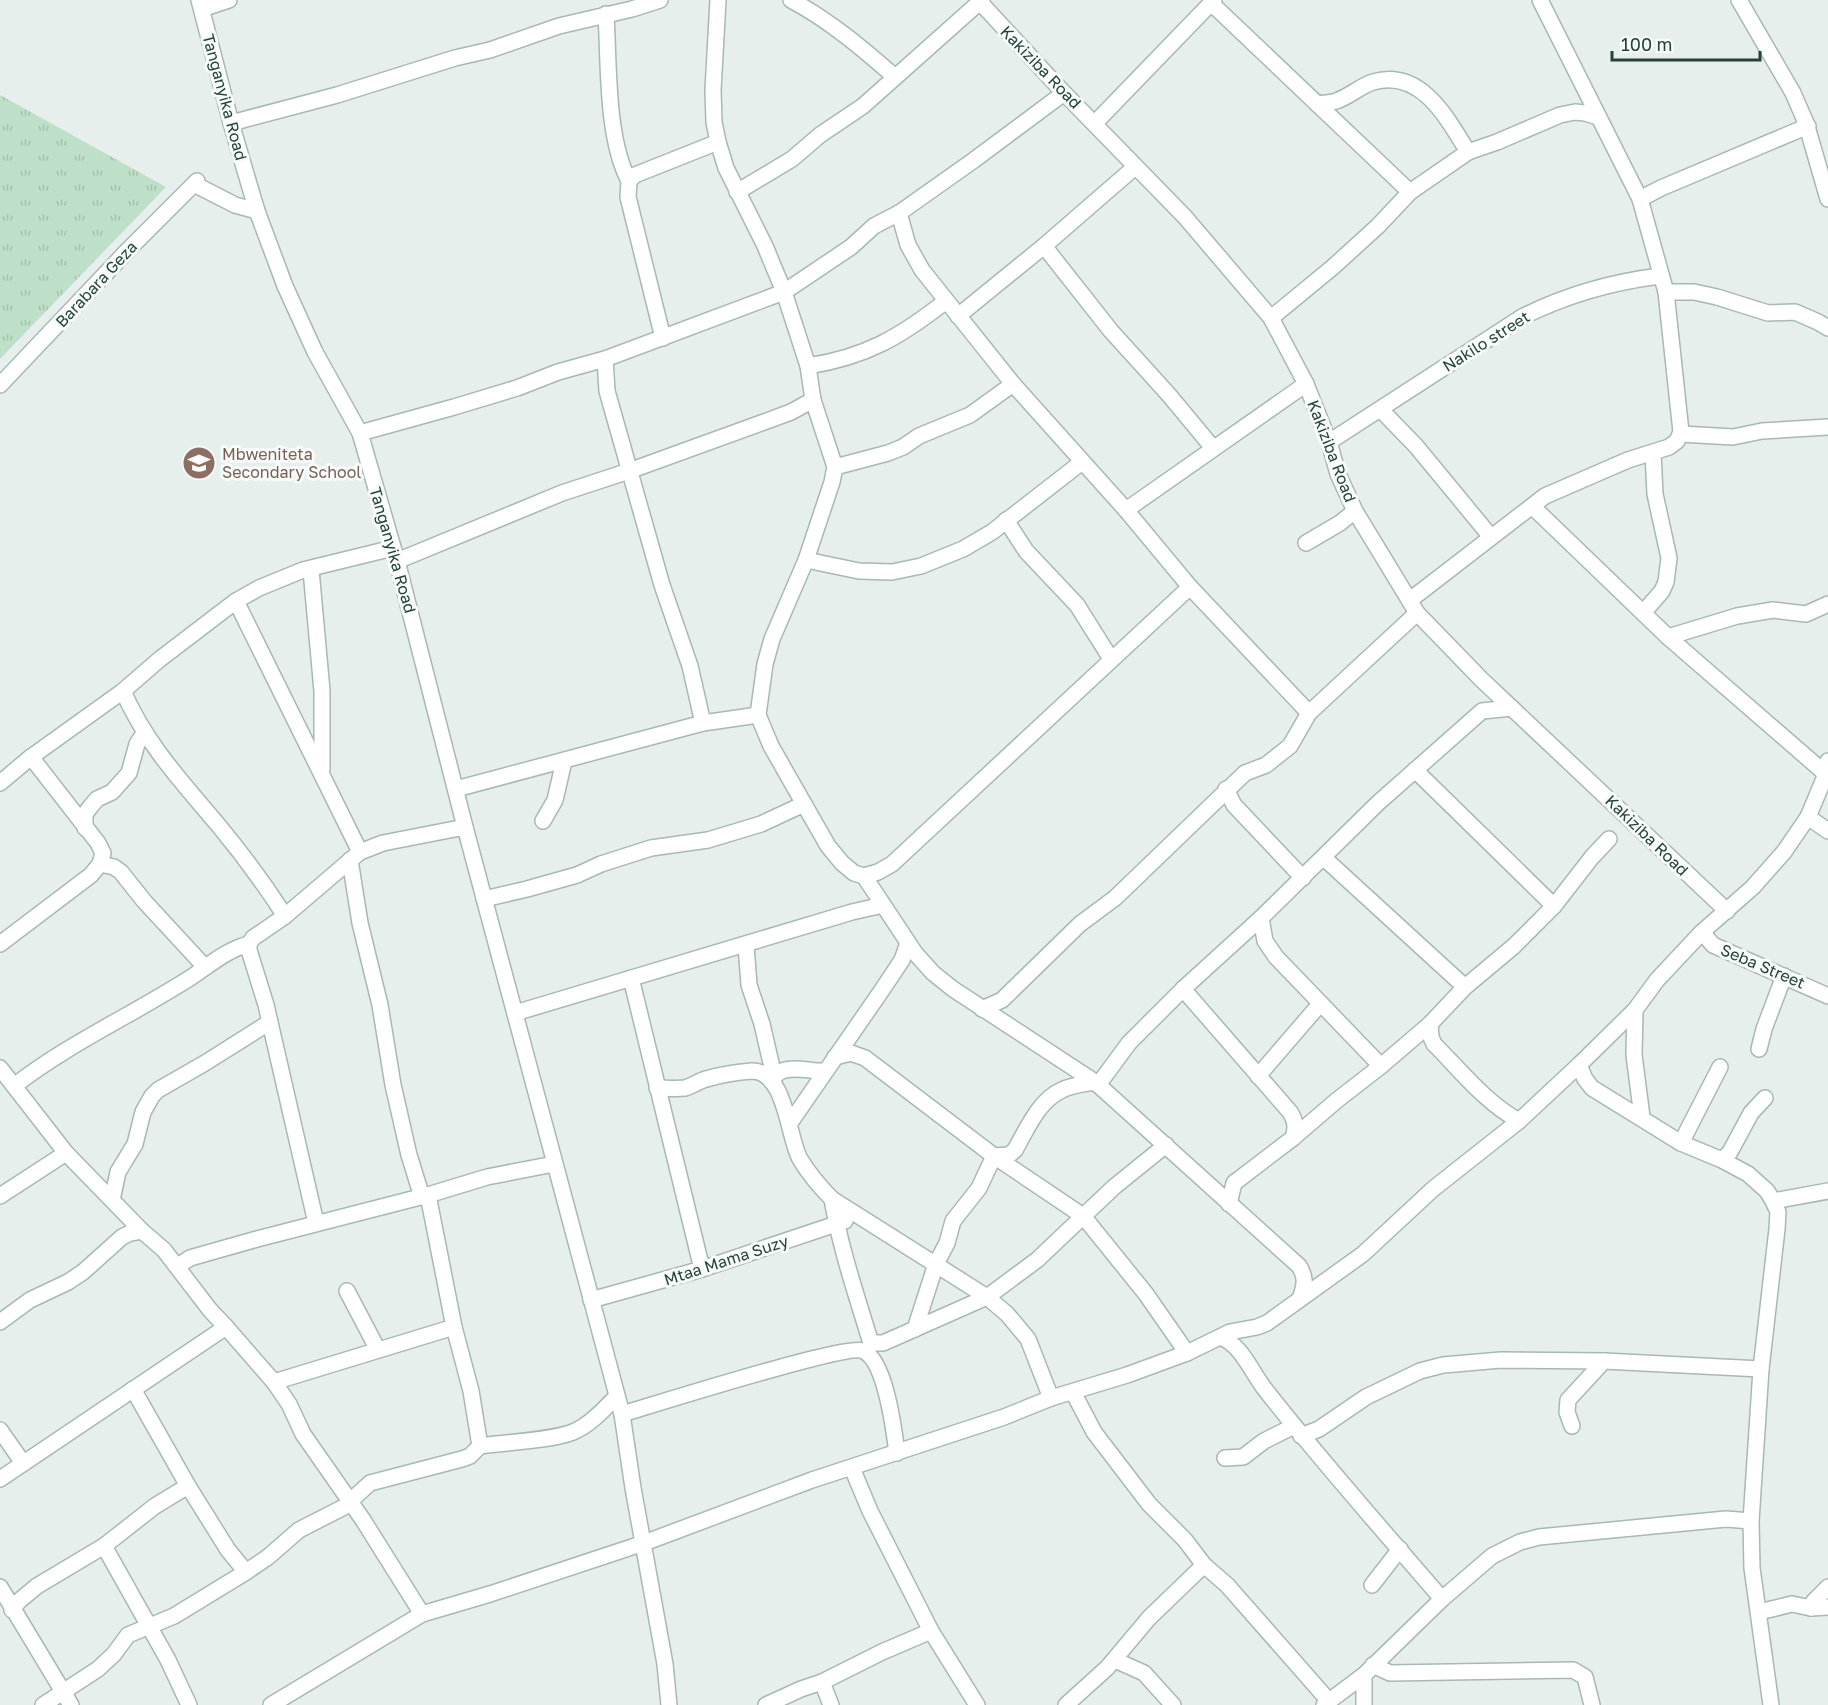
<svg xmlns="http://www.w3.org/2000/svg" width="1828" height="1705" viewBox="0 0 1828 1705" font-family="'Golos Text',sans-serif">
<defs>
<pattern id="grass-tufts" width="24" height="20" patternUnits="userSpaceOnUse" patternTransform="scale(1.5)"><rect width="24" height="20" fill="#bfe0c8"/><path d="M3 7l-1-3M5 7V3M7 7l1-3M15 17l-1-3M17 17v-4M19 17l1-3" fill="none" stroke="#a4c1ad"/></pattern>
</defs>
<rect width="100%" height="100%" fill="#e6efeb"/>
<!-- grass -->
<path fill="url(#grass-tufts)" d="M0 95 166 187 0 359Z"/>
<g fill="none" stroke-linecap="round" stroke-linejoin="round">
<!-- minor casing -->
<g stroke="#a8b8b2" stroke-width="18">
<g id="minor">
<path d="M199 0 231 123 257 211 285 286 315 352 360 433 397 561 465 827 622 1414 633 1488 665 1664 669 1705"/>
<path d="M718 0 713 90 714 122 718 142 726 168 765 246 784 292 808 366 813 400 835 467 832 482 806 560 772 639 765 664 758 715 771 746 804 804 828 846 842 863 854 873 864 876 878 872 892 864 1190 587"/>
<path d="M791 0C830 21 862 48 895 77"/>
<path d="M978 0 1064 93 1185 217 1271 318 1306 384 1329 442 1338 474 1355 511 1417 613 1481 679 1727 911"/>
<path d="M1739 0 1793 93 1806 123 1828 199"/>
<path d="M1211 3 1410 192"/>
<path d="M202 9 229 0"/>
<path d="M606 14C609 63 606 138 629 181"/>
<path d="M1317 104C1323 103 1330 103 1336 101 1349 97 1360 86 1373 82 1421 68 1447 118 1468 152"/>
<path d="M231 123 337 95 455 58 490 50 559 26 632 9 660 0"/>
<path d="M1095 123 1214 0"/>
<path d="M194 184 235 205 257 211"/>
<path d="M737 192 792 159 820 135 863 106 982 0"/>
<path d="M1640 199 1661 188 1808 126"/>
<path d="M899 213 908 245 922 270 1013 384 1126 510 1190 587 1309 713"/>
<path d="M1044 246 1111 331 1169 395 1213 448"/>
<path d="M1666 292H1694L1717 297 1768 313 1795 312 1818 322 1828 328"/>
<path d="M958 316 1044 246 1135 167"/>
<path d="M1271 318 1333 267 1378 226 1410 192 1468 152 1497 142 1560 115 1575 112 1585 113 1598 117"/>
<path d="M663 338 628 197 629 181 635 175 718 142"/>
<path d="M605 359 607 391 662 585 690 666 703 723"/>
<path d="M808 366C866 357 900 337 946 301"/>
<path d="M0 385 128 250 197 181"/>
<path d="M1381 410 1416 446 1491 537"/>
<path d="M360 433 454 407 517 388 558 372 605 359 784 292 851 247 874 226 899 213 974 160 1064 93"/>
<path d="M1681 434 1733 437 1762 431 1828 427"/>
<path d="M1329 442 1522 317C1566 295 1611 282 1660 276"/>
<path d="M835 467 888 453 903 447 919 436 970 415 1013 384"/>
<path d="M1533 507 1668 637 1826 774"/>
<path d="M1126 510 1306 384"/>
<path d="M1006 520 1026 551 1077 605 1111 659"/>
<path d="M1306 543 1340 523 1355 511"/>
<path d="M806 560 859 571 892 572 921 566 963 549 992 532 1082 462"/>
<path d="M397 561 562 493 629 471 764 422 791 412 813 400"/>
<path d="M311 570 322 691V769"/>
<path d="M1410 600 1545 496 1628 460 1669 447 1677 441 1681 432 1666 292 1640 199 1540 0"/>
<path d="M236 601 360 852"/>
<path d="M1643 613 1662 591 1666 582 1669 558 1655 494 1653 453"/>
<path d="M1668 637 1737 616 1773 610 1806 614 1828 604"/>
<path d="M123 691C146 744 182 782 219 826 243 855 265 885 285 916"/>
<path d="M1415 770 1554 906"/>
<path d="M0 783 31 757 123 691 160 659 236 601 259 588 303 570 393 548"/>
<path d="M456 789 703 723 758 715"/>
<path d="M1226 789 1234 805 1303 878"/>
<path d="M1808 817 1828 831"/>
<path d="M543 821 555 800 564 761"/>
<path d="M85 828V814L91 806 97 799 112 792 129 773 137 744 144 733"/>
<path d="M1324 858 1465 987"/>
<path d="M350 860 360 923 380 1005 393 1085 409 1155 422 1197"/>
<path d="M100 864 114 867 121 872 144 901 205 967"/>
<path d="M864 876 915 953 933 973 953 989 1095 1082 1299 1266C1306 1277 1305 1284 1301 1296"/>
<path d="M484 899 527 889 577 875 601 864 651 848 708 840 761 824 804 804"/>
<path d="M1261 918 1265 941 1276 957 1381 1066"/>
<path d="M1702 932 1713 945 1828 996"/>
<path d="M0 944 91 875 100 864 103 853 98 843 31 757"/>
<path d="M746 945 749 985 762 1024 774 1076"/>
<path d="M631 978 702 1269"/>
<path d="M1183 989 1290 1112C1296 1121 1296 1128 1293 1138"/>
<path d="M982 1009 1002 1000 1080 924 1115 898 1245 773 1266 765 1290 746 1309 713 1417 613"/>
<path d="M1635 1010 1634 1055 1642 1117"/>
<path d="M515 1013 852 912 883 905"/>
<path d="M1430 1024 1431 1037 1434 1044C1461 1071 1485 1102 1519 1121"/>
<path d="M1759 1049 1764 1029 1784 976"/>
<path d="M835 1057 851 1053 865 1058 994 1156 1083 1216 1146 1294 1187 1353"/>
<path d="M1579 1065 1585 1079 1592 1088 1681 1143 1722 1160 1748 1174 1767 1191 1773 1201 1778 1212 1777 1229 1761 1369 1751 1521 1752 1568 1771 1705"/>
<path d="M0 1068 66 1153 142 1231 164 1250 210 1310 226 1327 274 1382 289 1404 303 1434 363 1520 422 1614"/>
<path d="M1258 1076 1320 1004"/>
<path d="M772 1082C778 1061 809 1072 824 1071"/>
<path d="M1098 1085 1129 1043 1183 989 1261 918 1378 803 1482 711 1512 708"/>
<path d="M14 1086C68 1044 132 1015 190 978 210 965 226 950 249 944"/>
<path d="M657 1088C666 1088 676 1089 685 1088 692 1086 699 1081 706 1079 720 1075 738 1072 752 1071 786 1071 788 1138 800 1159 809 1174 820 1187 832 1199L987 1297 1007 1314 1028 1339 1051 1398"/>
<path d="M790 1123 882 990 902 960 908 943"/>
<path d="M1681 1143 1720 1067"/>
<path d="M1722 1160 1730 1152 1751 1113 1765 1098"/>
<path d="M0 1196 66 1153"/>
<path d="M832 1199C840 1247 856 1294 870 1340L873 1343H883L987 1297 1037 1260 1114 1187 1166 1145"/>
<path d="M112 1200 118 1172 135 1144 143 1112 152 1096 158 1090 205 1063 270 1022"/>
<path d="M1773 1201 1828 1191"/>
<path d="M1229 1204 1234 1183 1293 1138 1336 1101 1381 1066 1430 1024 1465 987 1514 946 1554 906 1592 857 1609 839"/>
<path d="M316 1223 266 1005 249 950V944L253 938 285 916 360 852 383 843 465 827"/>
<path d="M178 1266 190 1258 257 1239 428 1195 487 1177 554 1164"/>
<path d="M347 1291 378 1350"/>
<path d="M591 1300 702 1269 845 1221"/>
<path d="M0 1322 30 1300 68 1282 83 1272 122 1237 130 1233 142 1231"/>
<path d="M915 1329 936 1264 947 1243 953 1221 979 1188 994 1156 1009 1155 1015 1150C1027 1129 1039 1100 1062 1090 1072 1085 1084 1084 1095 1082"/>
<path d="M1220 1337C1241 1344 1251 1371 1264 1388 1320 1460 1382 1529 1442 1599"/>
<path d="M274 1382 454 1327"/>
<path d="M133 1389 188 1486 228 1550 246 1572"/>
<path d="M1073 1392 1094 1432 1149 1504 1185 1540 1204 1565 1227 1585 1328 1700"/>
<path d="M622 1414C653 1405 848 1343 864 1351 886 1363 894 1430 897 1453"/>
<path d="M1572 1426 1567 1412 1568 1400 1604 1361"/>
<path d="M0 1430 23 1463"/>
<path d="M1301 1436 1319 1429 1366 1397 1420 1371 1443 1365 1501 1360 1604 1361 1761 1369"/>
<path d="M480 1446C506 1442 550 1441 573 1432 590 1425 604 1409 617 1396"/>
<path d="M1225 1458 1243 1457 1264 1441 1294 1426"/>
<path d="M852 1468 870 1511 931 1631 977 1705"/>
<path d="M0 1479 226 1327"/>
<path d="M104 1546 168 1660 189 1705"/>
<path d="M1372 1585 1400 1549"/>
<path d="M0 1587 71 1705"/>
<path d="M1811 1608 1814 1601 1828 1587"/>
<path d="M12 1610 19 1601 37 1586 104 1546 155 1506 188 1486"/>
<path d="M1759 1612 1792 1604 1811 1608 1828 1607"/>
<path d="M1115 1660 1144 1673 1173 1705"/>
<path d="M1373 1665 1390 1673 1573 1670 1585 1677 1592 1705"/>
<path d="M1364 1675V1705"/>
<path d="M822 1682 831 1705"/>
<path d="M43 1705 98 1669 114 1654 128 1635 174 1616 246 1572 268 1557 299 1530 344 1507 370 1483 462 1459 470 1456 480 1446 471 1391 454 1327 428 1195"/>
<path d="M271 1705 422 1614 490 1594 644 1543 812 1480 1004 1417 1051 1398 1127 1375 1187 1353 1230 1332 1257 1327 1267 1323 1363 1254 1433 1189 1519 1121 1579 1065 1635 1010 1657 980 1702 932 1753 887 1784 852 1808 817 1826 774 1828 761"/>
<path d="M766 1705 801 1689 822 1682 882 1652 931 1631"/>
<path d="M1066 1705 1107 1668 1149 1618 1204 1565"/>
<path d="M1324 1705 1364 1675 1442 1599 1492 1556 1520 1542 1539 1537 1726 1519 1751 1521"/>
</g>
</g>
<!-- minor -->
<use href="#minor" stroke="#fff" stroke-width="15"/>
</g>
<!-- icons -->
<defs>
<g id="school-disc" transform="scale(1.725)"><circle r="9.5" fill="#8d6e63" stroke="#f7fbf9"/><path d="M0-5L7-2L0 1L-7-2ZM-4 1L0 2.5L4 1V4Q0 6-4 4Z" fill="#fff"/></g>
</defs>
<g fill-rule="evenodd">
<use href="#school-disc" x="199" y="463"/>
</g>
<g text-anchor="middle" stroke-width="6" stroke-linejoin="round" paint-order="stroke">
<!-- street labels -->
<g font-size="16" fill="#24423a" stroke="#f7fbf9">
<text transform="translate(1041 67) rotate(46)" y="6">Kakiziba Road</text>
<text transform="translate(225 97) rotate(75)" y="6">Tanganyika Road</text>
<text transform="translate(96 284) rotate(-47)" y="6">Barabara Geza</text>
<text transform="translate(1486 341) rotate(-32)" y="6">Nakilo street</text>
<text transform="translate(1332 451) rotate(69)" y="6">Kakiziba Road</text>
<text transform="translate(393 550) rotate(74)" y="6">Tanganyika Road</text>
<text transform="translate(1647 835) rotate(44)" y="6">Kakiziba Road</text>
<text transform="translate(1763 966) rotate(23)" y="6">Seba Street</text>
<text transform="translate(726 1260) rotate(-18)" y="6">Mtaa Mama Suzy</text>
</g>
<!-- education labels -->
<g font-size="16" fill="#785e54" stroke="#f7fbf9" text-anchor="start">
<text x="222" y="460">Mbweniteta<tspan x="222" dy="18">Secondary School</tspan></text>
</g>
</g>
<!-- scale -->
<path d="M1612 51v9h148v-9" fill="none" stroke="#24423a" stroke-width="3"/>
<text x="1621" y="51" font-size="18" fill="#24423a" stroke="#f7fbf9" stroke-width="4.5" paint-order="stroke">100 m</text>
</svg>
